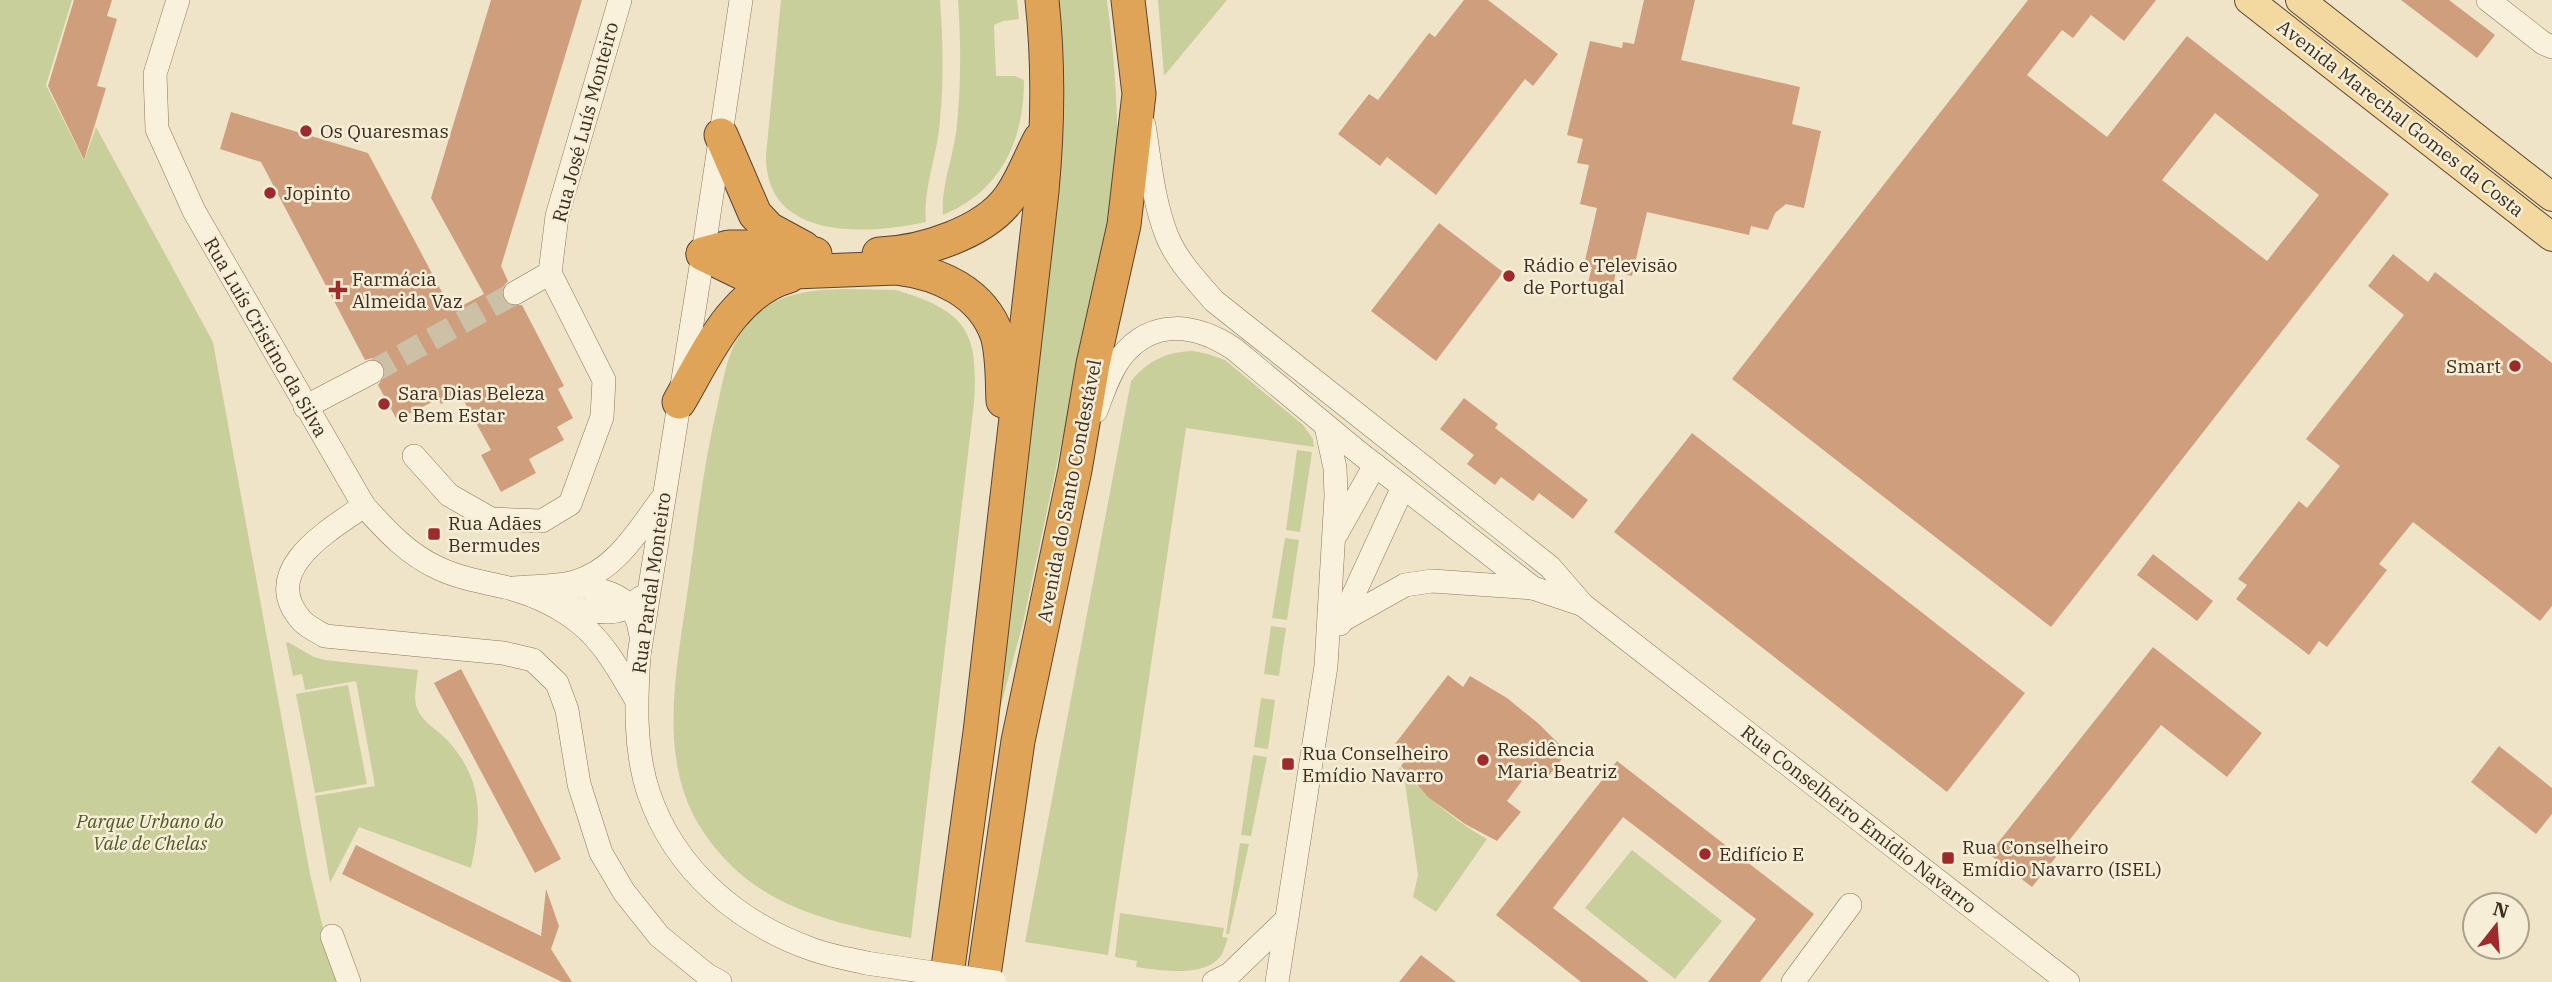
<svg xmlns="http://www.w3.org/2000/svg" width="2552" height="982" viewBox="0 0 2552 982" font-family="'IBM Plex Serif',serif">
<rect width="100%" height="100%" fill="#f0e4c8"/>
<!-- green -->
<g fill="#c9cf9b">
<path d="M0 0H72L46 85 84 161 96 127 213 342 310 874 336 982H0Z"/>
<path d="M781 0H940C943 39 944 80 940 120 938 153 923 188 926 222 866 235 765 241 766 155Z"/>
<path d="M958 0H1017L1019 19 1003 21 994 25 996 76H1015L1024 80C1024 141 1001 191 943 215 940 189 955 152 957 124 961 83 961 41 958 0Z"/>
<path d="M1050 0H1107C1115 61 1119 121 1117 183L1023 623 994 731Z"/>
<path d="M1158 0H1227L1164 76Z"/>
<path d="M896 290C966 311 979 331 974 403L911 938C825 922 748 905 699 825 683 799 676 769 674 739 671 687 682 633 689 581 697 521 704 462 718 403 722 384 726 364 733 347 739 334 748 322 758 313 794 282 852 290 896 290Z"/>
<path d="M1193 351 1208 354 1225 360 1303 425 1313 439 1314 447 1186 428 1108 955 1025 942 1131 381C1148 361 1165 352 1193 351Z"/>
<path d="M1297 450 1312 452 1300 532 1286 530Z"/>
<path d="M1285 538 1299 540 1287 620 1272 618Z"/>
<path d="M1271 626 1286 628 1279 676 1264 674Z"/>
<path d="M288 642 314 657 325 660 418 670C417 680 413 699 417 708 422 722 438 730 447 740 484 780 482 818 471 868L359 827 330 883 315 796 375 786 356 681 305 690 302 674 293 676 286 643Z"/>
<path d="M348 685 367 784 315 793 296 694Z"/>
<path d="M1261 698 1275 700 1268 749 1254 747Z"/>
<path d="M1253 755 1267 757 1251 836 1241 835Z"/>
<path d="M1400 767C1427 797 1452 819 1487 839L1436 912 1413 897 1418 875 1405 783 1391 778Z"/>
<path d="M1240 843 1249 844 1229 934H1226Z"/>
<path d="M1632 850 1722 921 1675 979 1585 908Z"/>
<path d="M1120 913 1224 928 1222 937 1228 938C1226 943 1224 950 1222 954 1207 979 1159 970 1136 967L1137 961 1115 957Z"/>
</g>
<!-- building -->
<g fill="#cf9f7d" fill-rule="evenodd">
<path d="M74 0H112L107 16 117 19 97 86 106 88 84 160 48 86Z"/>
<path d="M491 0H582L501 266 508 281 503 287V299L509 305H522L564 386 558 389 573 418 557 427 564 440 529 459 536 473 501 492 481 455 491 450 460 394 441 404 438 399 397 420 378 385 386 373 384 365 373 358 365 360 261 162 220 149 231 112 368 153 452 311 484 294 431 198Z"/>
<path d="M1464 0H1488L1558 54 1533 86 1525 79 1436 195 1387 157 1380 166 1338 134 1369 94 1378 100 1429 33 1435 37Z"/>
<path d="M1644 0H1695L1681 60 1800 87 1792 124 1821 131 1804 208 1786 204 1775 213 1768 230 1751 226 1749 235 1647 212 1632 276 1616 272 1611 296 1586 290 1592 267 1584 265 1597 208 1580 204 1589 165 1577 163 1583 139 1567 135 1590 41 1622 48 1623 42 1634 44Z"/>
<path d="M2028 0H2156L2124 41 2091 15 2073 38 2062 30 2027 75 2107 137 2187 36 2389 194 2051 627 1732 379ZM2215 113 2319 195 2267 261 2162 180Z"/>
<path d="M2401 0H2449L2495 35 2477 58Z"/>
<path d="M1439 223 1503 272 1436 361 1371 311Z"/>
<path d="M2393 254 2428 282 2435 272 2552 363V606L2540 621 2413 522 2379 564 2387 570 2327 647 2319 641 2309 655 2236 599 2247 585 2238 579 2299 501 2307 508 2340 466 2306 439 2404 315 2368 286Z"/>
<path d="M1464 398 1498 424 1495 428 1588 500 1573 519 1539 493 1533 501 1501 477 1495 485 1467 464 1474 455 1440 429Z"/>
<path d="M1692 433 2025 693 1947 792 1614 532Z"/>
<path d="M2153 554 2213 601 2197 621 2137 575Z"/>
<path d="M2153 647 2262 733 2227 777 2161 725 2032 887 1989 854Z"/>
<path d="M461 669 561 859 535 873 434 683Z"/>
<path d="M1448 675 1463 687 1470 676 1507 698 1539 724 1567 752 1545 781 1530 770 1507 801 1521 812 1497 841 1465 824 1428 797 1401 766 1409 755 1395 744Z"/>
<path d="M2499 746 2552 788V814L2536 834 2471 782Z"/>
<path d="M1617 761 1814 914 1760 982H1708L1756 919 1623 817 1553 908 1649 982H1581L1496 915Z"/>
<path d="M356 845 541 936 546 889 559 926 551 949 572 982H562L342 874Z"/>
<path d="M1421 955 1456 982H1399Z"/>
</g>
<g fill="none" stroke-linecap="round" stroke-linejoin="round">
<!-- minor-tunnel -->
<path stroke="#ccc0a6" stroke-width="23" stroke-dasharray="23 11" stroke-linecap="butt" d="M372 372 515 293"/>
<!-- minor casing -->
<g stroke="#8d765c" stroke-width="24">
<g id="minor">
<path d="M178 0 155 74 157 129 194 211 364 506C386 530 407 554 438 568 459 578 482 582 505 587 532 594 561 607 582 625 606 645 620 673 636 699"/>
<path d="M741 0 703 254 639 655C636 700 634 750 649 794 675 870 739 924 814 950 831 956 849 959 866 963"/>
<path d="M2488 0 2543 43 2552 47"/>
<path d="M1144 125C1150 162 1153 201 1167 236 1177 261 1197 281 1214 301L1550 567 1583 605 2068 982"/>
<path d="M515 293 550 273"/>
<path d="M305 407 372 372"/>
<path d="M1096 411C1103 393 1109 373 1121 357 1153 317 1196 324 1234 349L1357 451 1533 588 1581 604"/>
<path d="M414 456 449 495 491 519 542 521 570 504 602 417 604 380 550 273 557 216 620 0"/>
<path d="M364 506C329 530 257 571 302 621 308 627 318 632 325 636L503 653 533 660 557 683 567 710 579 784 601 853 624 892 659 936 707 975 720 982"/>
<path d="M1337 533 1375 465"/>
<path d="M568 585C600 588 636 594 640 632"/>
<path d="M514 588C533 586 555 587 574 582 615 571 637 532 661 500"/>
<path d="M560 606C588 610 618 621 640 598"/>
<path d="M1341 621 1405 585 1432 581 1533 588"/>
<path d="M1340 624 1403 487"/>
<path d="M332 936 349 982"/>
<path d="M1214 982 1230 974 1286 920"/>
<path d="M1277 982 1326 666 1336 496 1335 468 1326 426"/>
<path d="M1793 982 1850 905"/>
</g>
</g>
<!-- major casing -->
<g stroke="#5b4430" stroke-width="30">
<g id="major">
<path d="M2249 0 2552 237"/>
<path d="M2300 0 2552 197"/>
</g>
</g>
<!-- highway casing -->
<g stroke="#5b4430" stroke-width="35">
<g id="highway">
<path d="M721 135 755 214 769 229 804 248"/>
<path d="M703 254 744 274 897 268C939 273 982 292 997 335 1003 355 1002 381 1003 401"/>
<path d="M703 254 729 247H749L815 254"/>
<path d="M879 254C920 253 985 233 1010 197 1022 180 1030 158 1040 139"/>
<path d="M679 402C706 356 733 291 789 276"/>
<path d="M946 982 980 732 1042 191C1048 127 1049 65 1042 0"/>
<path d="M983 982 1018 741 1075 470 1093 364 1124 225 1139 94 1128 0"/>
</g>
</g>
<!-- minor -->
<use href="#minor" stroke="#faf1dc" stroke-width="23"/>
<!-- major -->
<use href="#major" stroke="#f3d9a0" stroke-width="28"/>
<!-- highway -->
<use href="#highway" stroke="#e0a458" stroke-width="33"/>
<!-- minor-bridge casing -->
<g stroke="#8d765c" stroke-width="24" stroke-linecap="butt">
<path id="minor-bridge" d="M866 963 995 982"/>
</g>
<!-- minor-bridge -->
<use href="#minor-bridge" stroke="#faf1dc" stroke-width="23"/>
</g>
<!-- markers -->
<g fill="#9e2a2b" stroke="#f7eed8" stroke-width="2.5">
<circle cx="306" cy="131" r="7"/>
<circle cx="270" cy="193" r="7"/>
<circle cx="1509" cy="276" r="7"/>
<path d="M334.5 279.5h7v7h7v7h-7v7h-7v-7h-7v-7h7z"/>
<circle cx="2515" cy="366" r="7"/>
<circle cx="384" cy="404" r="7"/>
<rect x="427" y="527" width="14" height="14" rx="3.5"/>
<circle cx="1483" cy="760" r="7"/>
<rect x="1281" y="757" width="14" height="14" rx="3.5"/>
<circle cx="1705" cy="854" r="7"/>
<rect x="1941" y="851" width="14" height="14" rx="3.5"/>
</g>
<g text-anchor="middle" stroke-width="5" stroke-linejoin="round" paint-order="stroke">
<!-- street labels -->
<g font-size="19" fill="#3d2e20" stroke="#f7eed8">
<text transform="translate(2401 118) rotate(38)" y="7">Avenida Marechal Gomes da Costa</text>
<text transform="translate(585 122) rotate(-75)" y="7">Rua José Luís Monteiro</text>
<text transform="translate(266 337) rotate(60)" y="7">Rua Luís Cristino da Silva</text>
<text transform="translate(1069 491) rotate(-79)" y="7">Avenida do Santo Condestável</text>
<text transform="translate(651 583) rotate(-82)" y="7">Rua Pardal Monteiro</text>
<text transform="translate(1859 819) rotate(38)" y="7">Rua Conselheiro Emídio Navarro</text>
</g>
<!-- poi labels -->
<g font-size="19" fill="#3d2e20" stroke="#f7eed8" text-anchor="start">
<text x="320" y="138">Os Quaresmas</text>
<text x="284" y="200">Jopinto</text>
<text x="1523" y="272">Rádio e Televisão<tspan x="1523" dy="22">de Portugal</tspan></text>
<text x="352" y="286">Farmácia<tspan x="352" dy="22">Almeida Vaz</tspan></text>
<text x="2501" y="373" text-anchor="end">Smart</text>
<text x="398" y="400">Sara Dias Beleza<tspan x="398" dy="22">e Bem Estar</tspan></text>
<text x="448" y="530">Rua Adães<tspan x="448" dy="22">Bermudes</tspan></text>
<text x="1497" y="756">Residência<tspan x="1497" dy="22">Maria Beatriz</tspan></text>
<text x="1302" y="760">Rua Conselheiro<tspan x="1302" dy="22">Emídio Navarro</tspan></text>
<text x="1962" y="854">Rua Conselheiro<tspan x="1962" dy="22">Emídio Navarro (ISEL)</tspan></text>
<text x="1719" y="861">Edifício E</text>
</g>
<!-- park labels -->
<g font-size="19" font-style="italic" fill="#4d5a26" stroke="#f7eed8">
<text x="150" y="828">Parque Urbano do<tspan x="150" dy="22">Vale de Chelas</tspan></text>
</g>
</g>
<!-- north arrow -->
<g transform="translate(2496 926) rotate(17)"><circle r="33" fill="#f7eed8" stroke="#ada18e" stroke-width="2"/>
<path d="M0-5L12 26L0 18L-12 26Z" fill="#9e2a2b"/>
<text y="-10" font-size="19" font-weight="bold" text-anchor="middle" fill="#3d2e20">N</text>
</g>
</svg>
